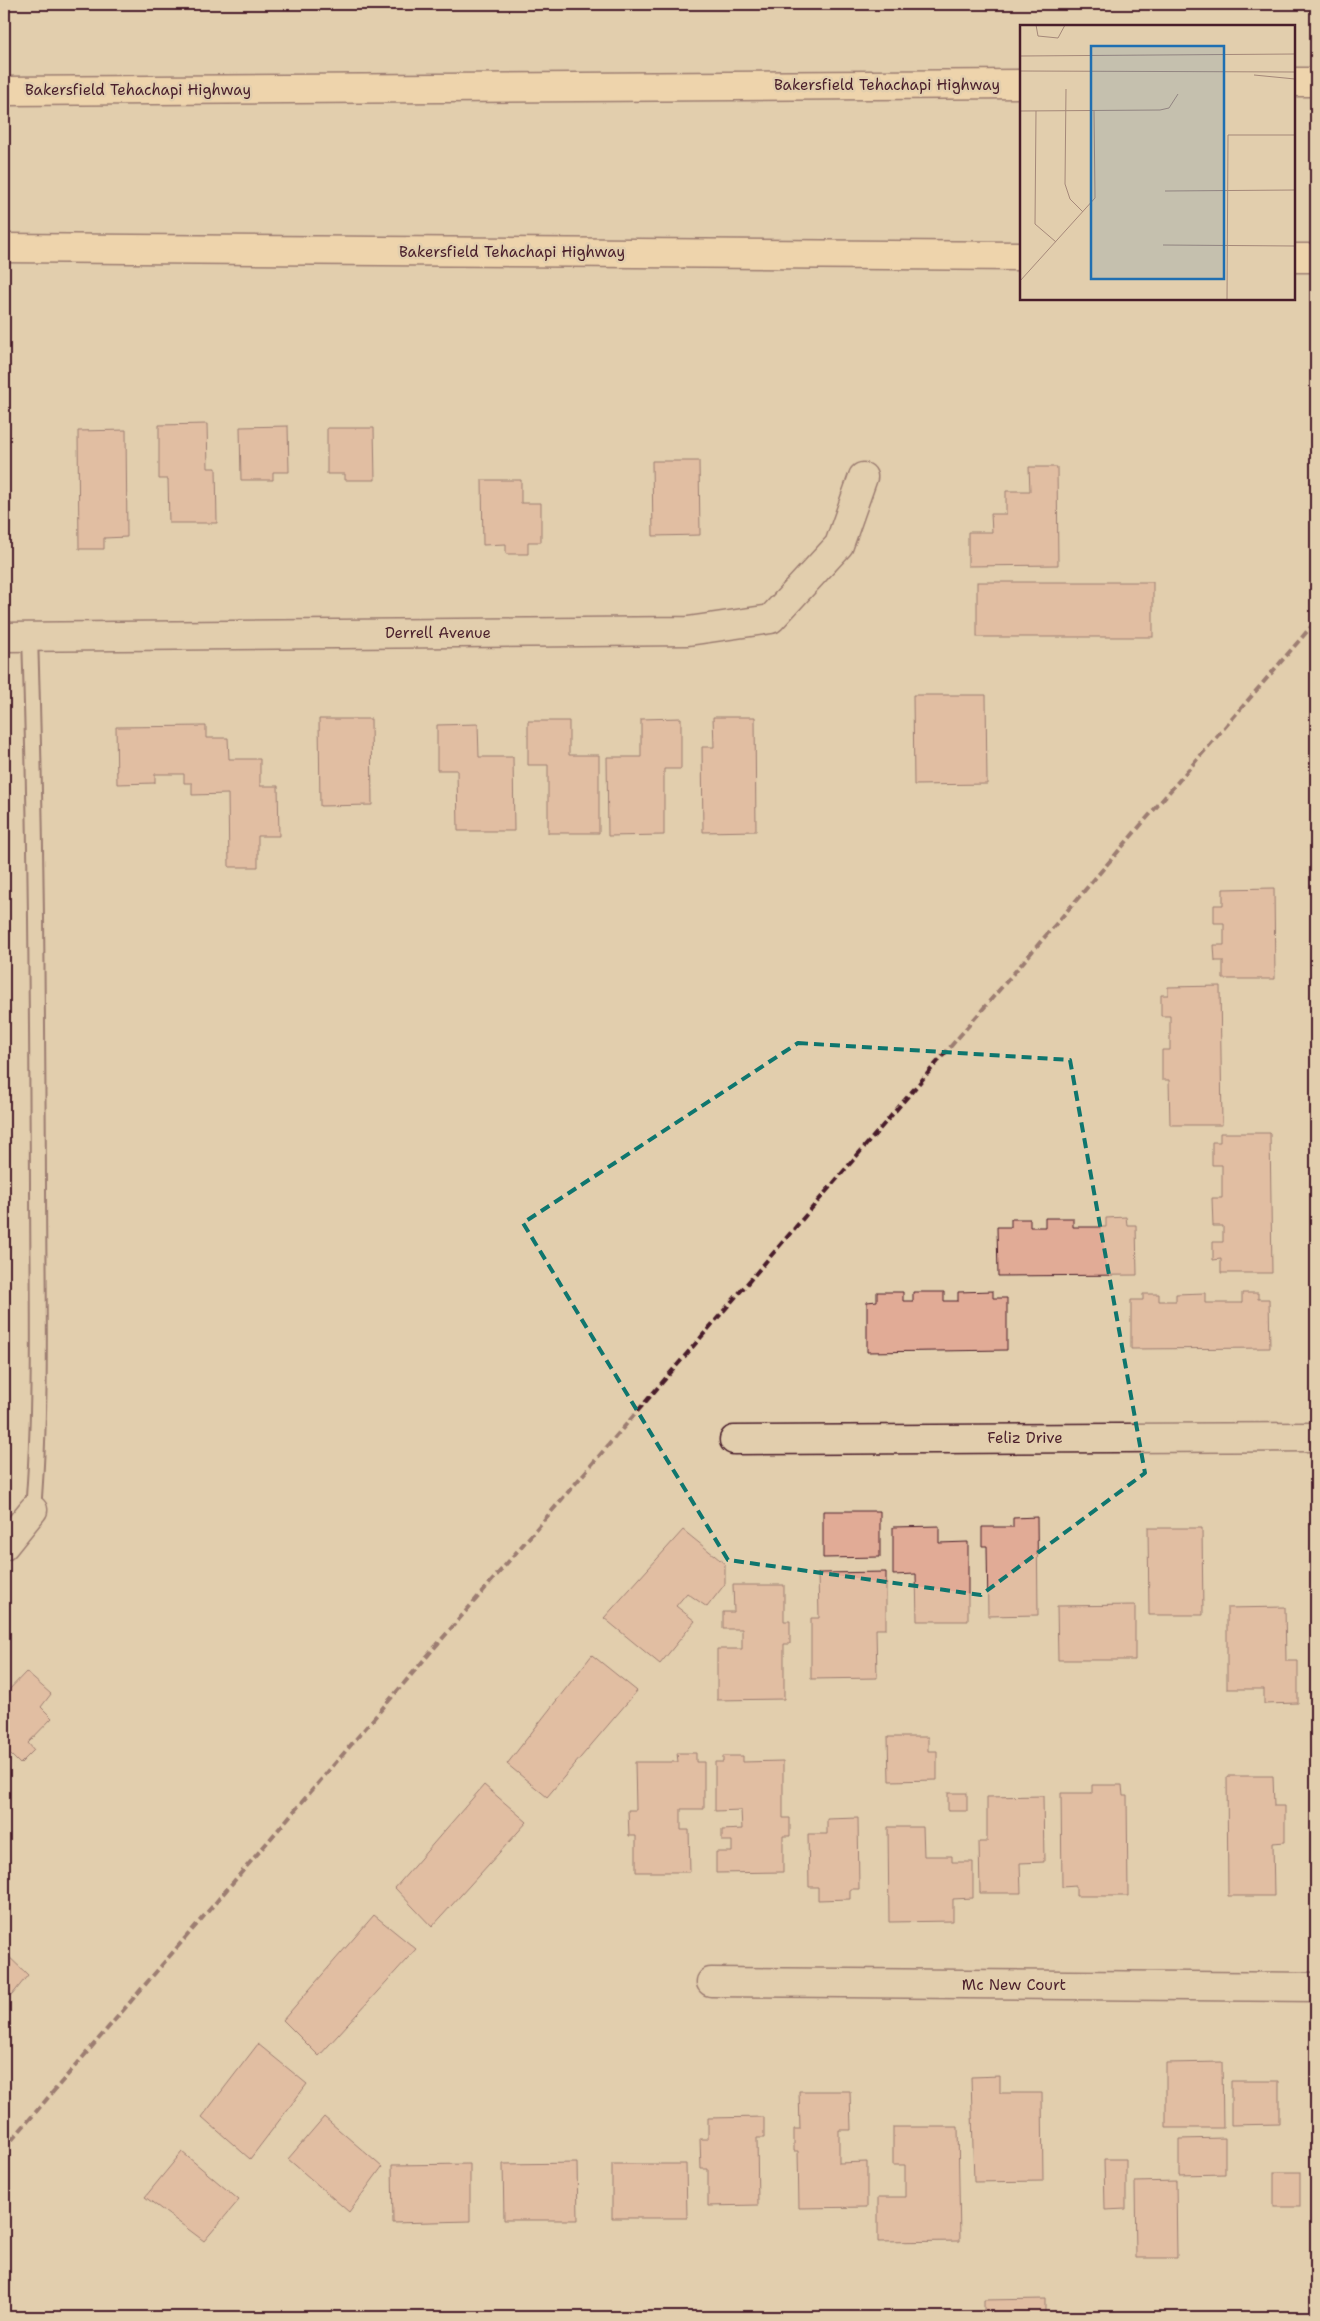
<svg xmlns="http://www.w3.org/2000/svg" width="1320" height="2321" viewBox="0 0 1320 2321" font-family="'Shantell Sans',sans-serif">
<rect width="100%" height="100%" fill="#e2cead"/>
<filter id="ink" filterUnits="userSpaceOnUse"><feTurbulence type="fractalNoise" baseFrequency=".02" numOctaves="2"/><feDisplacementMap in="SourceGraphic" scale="10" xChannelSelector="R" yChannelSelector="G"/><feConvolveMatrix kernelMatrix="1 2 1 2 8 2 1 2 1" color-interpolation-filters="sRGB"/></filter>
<g filter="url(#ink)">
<!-- building -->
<g fill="#e1ab96" stroke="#4a1f2b">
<path d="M207 424 208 468H216L217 523H169L168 479H159V425Z"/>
<path d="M288 426 289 472H273V480H241L240 427Z"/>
<path d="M327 428H374L375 480H345V474H327Z"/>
<path d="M126 430 127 537 104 538V549H79L78 431Z"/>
<path d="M652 461H699L700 535 653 536Z"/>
<path d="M1029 467H1057L1058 565 968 566V532H992L991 514H1006V491H1030Z"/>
<path d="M482 480H521V503H541V542H528V554H506V544L483 545Z"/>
<rect x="977" y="582" width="176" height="55"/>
<path d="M913 695H986L987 784 914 785Z"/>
<path d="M713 717H755L756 831 703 832 702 747H714Z"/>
<path d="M681 718V769H664V835L608 836 607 757H641V719Z"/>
<path d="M319 719H371L372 805 320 806Z"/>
<path d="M528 721H569V755H599V833H548V765H528Z"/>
<path d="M478 724 479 757H513L514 831H458L457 770H437V725Z"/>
<path d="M206 726V738H228L229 759H260V786H278L279 836H258V867H229L228 794 192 795V783H184V774H155V783L117 784 116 727Z"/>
<path d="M1274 888 1275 979H1223V961H1215L1214 945H1224V923H1214V905H1223V889Z"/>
<path d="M1220 986 1222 1125H1170L1169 1080H1162V1050H1170V1016H1161V995H1168V987Z"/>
<path d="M1220 1133H1270L1272 1273H1221V1259L1213 1260V1242H1223V1226H1213L1212 1198H1222V1165H1212V1142H1220Z"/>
<path d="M1126 1217 1127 1225H1136L1137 1275 998 1276 997 1227H1011V1219H1030V1227H1045V1218H1073V1227H1106V1218Z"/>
<path d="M993 1291V1298H1007V1350L867 1352V1302L877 1301V1292H903V1301H913V1292H944V1301H958V1292Z"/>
<path d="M1205 1293V1303H1242V1293H1258V1299H1269L1270 1348 1131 1349V1300H1143V1294H1159V1301H1176V1294Z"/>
<path d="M823 1511H880V1557L823 1558Z"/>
<path d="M1037 1517 1038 1615 988 1616 987 1546H982V1527H1013V1518Z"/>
<path d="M939 1526V1543L968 1542V1621H917L916 1574 893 1575V1527Z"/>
<path d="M1148 1528H1202L1203 1615H1149Z"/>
<path d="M683 1530 725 1564V1584L707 1607 687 1593 676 1606 695 1621 660 1664 604 1618Z"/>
<path d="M886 1572V1629H876L877 1678 811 1679V1618H819L818 1573Z"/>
<path d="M733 1585H784V1621H790V1644H784V1699L717 1700V1649H742V1629H723V1612H734Z"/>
<path d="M1135 1605V1660H1058L1057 1606Z"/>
<path d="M1285 1607 1286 1661H1298V1703L1264 1704V1689H1227V1608Z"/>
<path d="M592 1655 637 1691 547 1797 507 1764Z"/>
<path d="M26 1672 51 1694 41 1707 52 1718 28 1743 34 1750 20 1764 4 1748V1695Z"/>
<path d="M888 1737H928V1751H937V1780L889 1781Z"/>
<path d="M677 1753H696V1762H704V1809H681V1830H689L690 1872H636V1836H629L628 1810H636L635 1762H678Z"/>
<path d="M723 1756H743V1762L783 1761V1818H790V1836H783V1872L716 1873V1852H732V1841H722V1830L742 1829 741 1810 715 1811V1762H723Z"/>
<path d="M1227 1776H1273L1274 1806H1285V1842L1273 1843 1274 1896H1228Z"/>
<path d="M484 1785 527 1822 432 1927 395 1888Z"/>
<path d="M1092 1785H1122L1123 1796H1127L1128 1896H1076V1886L1062 1887 1061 1793H1092Z"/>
<rect x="948" y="1793" width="19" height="18"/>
<path d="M1043 1796 1044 1862 1020 1863 1021 1893H980L979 1842H987V1797Z"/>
<path d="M858 1818 859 1889H850V1899L818 1900V1887H809L808 1834H827V1819Z"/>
<path d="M888 1827H923L924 1856H952V1862H973V1898L953 1899V1921L889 1922Z"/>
<path d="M374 1915 416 1949 319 2056 283 2020Z"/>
<path d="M4 1952 28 1975 12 1995 4 1989Z"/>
<path d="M258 2044 307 2084 250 2159 202 2117Z"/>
<path d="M1222 2062 1223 2128H1166V2063Z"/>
<path d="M1000 2076V2093H1042L1043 2181 974 2182 971 2077Z"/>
<path d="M1231 2081H1279V2124L1231 2125Z"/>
<path d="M799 2091H850L851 2130H839V2163L867 2162V2207L799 2208 798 2151H794V2129H800Z"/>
<path d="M324 2117 382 2167 349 2212 288 2159Z"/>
<path d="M764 2117V2138H757L758 2205 708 2206V2169H701L700 2139H708V2118Z"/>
<path d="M893 2127H958L960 2241 878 2242V2197H905V2165H893Z"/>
<path d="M1225 2138V2174L1179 2175V2139Z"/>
<path d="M182 2152 239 2200 204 2241 145 2197Z"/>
<path d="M1104 2159H1126V2209L1105 2210Z"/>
<path d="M577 2163 578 2220H504L503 2164Z"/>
<path d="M470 2164V2221L393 2223 392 2165Z"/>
<path d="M612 2164H686L687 2218H612Z"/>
<rect x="1274" y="2172" width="26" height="35"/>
<path d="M1176 2181 1177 2258H1136L1135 2182Z"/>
<path d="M1045 2299V2317H984V2300Z"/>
</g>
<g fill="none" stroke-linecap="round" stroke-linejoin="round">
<!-- service casing -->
<g stroke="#4a1f2b" stroke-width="18">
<path id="service" d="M30 637C36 818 37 999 38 1181 38 1290 42 1400 33 1510"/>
</g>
<!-- minor casing -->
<g stroke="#4a1f2b" stroke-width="31">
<g id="minor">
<path d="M4 637 688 631 771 619 839 545 863 477"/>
<path d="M734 1440 1316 1437"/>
<path d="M4 1546 33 1510"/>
<path d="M711 1982 1316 1987"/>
</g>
</g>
<!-- motorway casing -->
<g stroke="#4a1f2b" stroke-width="31">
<g id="motorway">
<path d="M1294 82H1316"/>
<path d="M4 91 1021 84"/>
<path d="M4 248 1021 256"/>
<path d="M1294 258H1316"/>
</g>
</g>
<!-- service -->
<use href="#service" stroke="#e2cead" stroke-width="14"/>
<!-- minor -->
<use href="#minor" stroke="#e2cead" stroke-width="28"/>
<!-- motorway -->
<use href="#motorway" stroke="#fcdcac" stroke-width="28"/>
<!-- rail -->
<path stroke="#4a1f2b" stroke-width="4" stroke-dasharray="8 4" stroke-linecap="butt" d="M4 2149 1316 621"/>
</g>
</g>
<!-- marked area -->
<path d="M0 0H1320V2321H0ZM798 1043 1070 1060 1145 1473 981 1595 728 1560 523 1223Z" fill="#e2cead" fill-opacity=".55" fill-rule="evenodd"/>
<path fill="none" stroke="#0f766e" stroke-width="4" stroke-dasharray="10 6" stroke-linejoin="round" d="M798 1043 1070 1060 1145 1473 981 1595 728 1560 523 1223Z"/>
<g text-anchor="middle" stroke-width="5" stroke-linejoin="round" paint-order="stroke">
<!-- street labels -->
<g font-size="15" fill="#4a1f2b" stroke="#e2cead">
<text x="887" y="90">Bakersfield Tehachapi Highway</text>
<text x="138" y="95">Bakersfield Tehachapi Highway</text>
<text x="512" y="257">Bakersfield Tehachapi Highway</text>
<text x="438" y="638">Derrell Avenue</text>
<text x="1025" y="1443">Feliz Drive</text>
<text x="1014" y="1990">Mc New Court</text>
</g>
</g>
<!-- overview -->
<g transform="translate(1020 25)">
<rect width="275" height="275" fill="#e2cead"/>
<path fill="none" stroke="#a58879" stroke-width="1" d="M16 0 18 11 38 13 45 0M0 31 275 29M0 46 275 47M234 50 275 54M46 64 45 159 50 174 63 187M0 86 140 85 149 83 158 69M16 86 15 199 36 217M145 166 275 165M143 220 275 221M0 256 75 173 74 85M207 275 208 110H275"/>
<path fill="#1f6fb2" fill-opacity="0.15" stroke="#1f6fb2" stroke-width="2.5" d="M71 21H204V254H71Z"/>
<rect width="275" height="275" fill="none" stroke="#4a1f2b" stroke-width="2.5"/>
</g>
<!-- margin -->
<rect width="1320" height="2321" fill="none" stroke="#e2cead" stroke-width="20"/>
<rect x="10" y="10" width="1300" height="2301" fill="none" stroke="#4a1f2b" stroke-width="2" filter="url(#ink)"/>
</svg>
